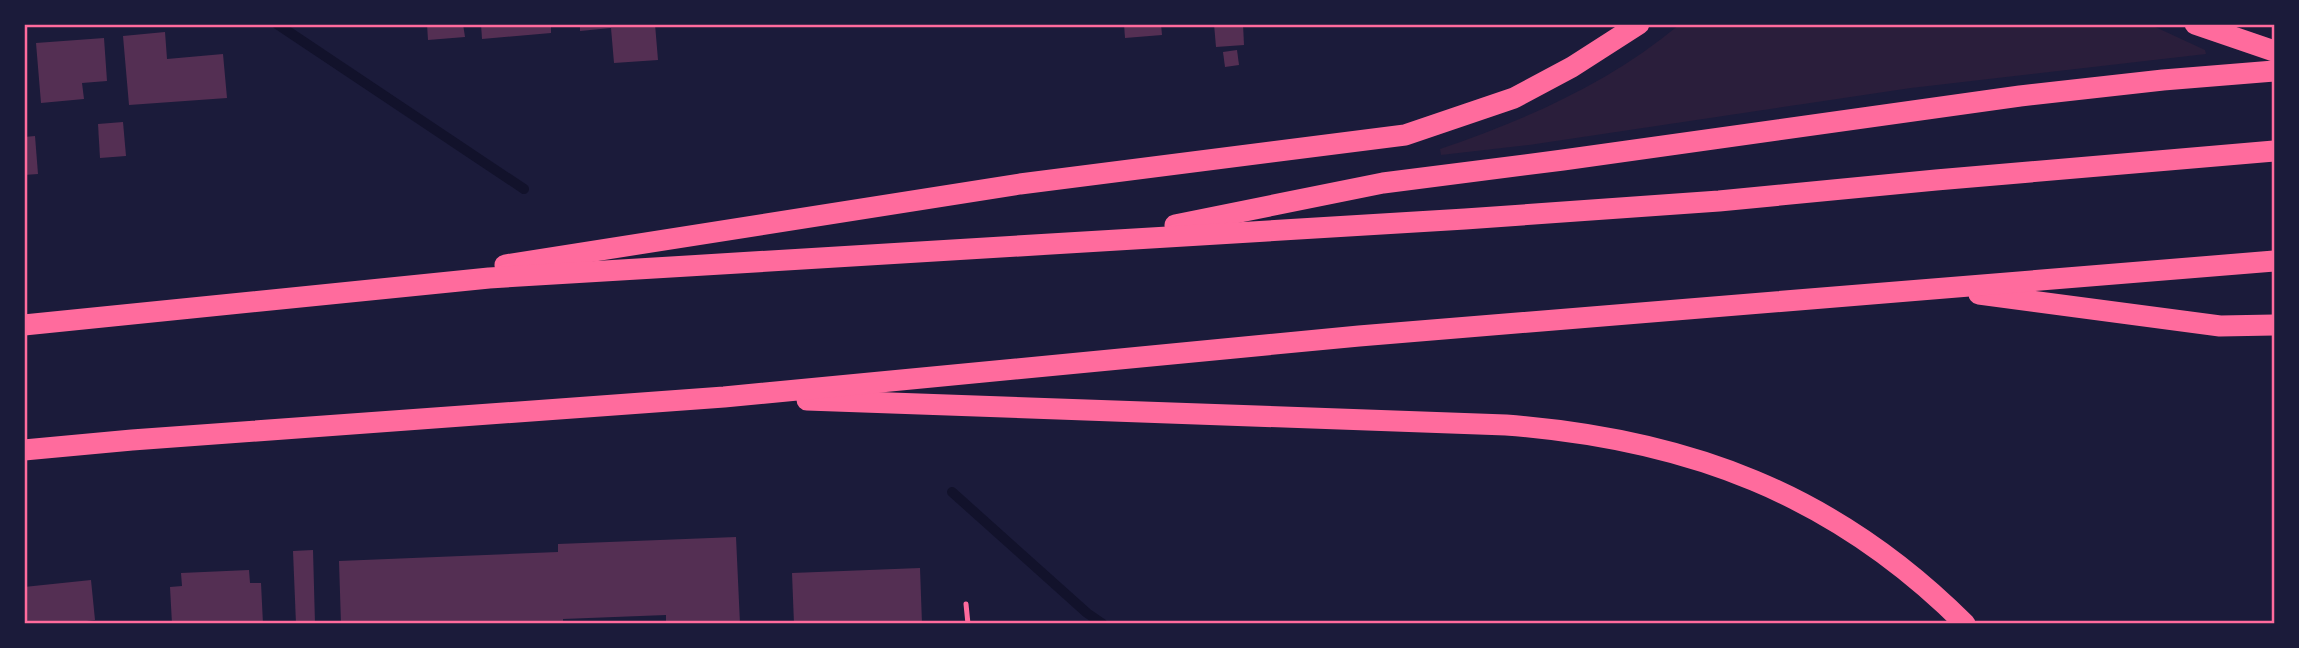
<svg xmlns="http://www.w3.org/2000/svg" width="2299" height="648" viewBox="0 0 2299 648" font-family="Manrope,sans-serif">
<rect width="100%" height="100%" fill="#1b1b3a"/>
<!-- green -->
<path fill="#2a1e3b" d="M1679 25H2151L2205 50 2206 54 1911 88 1529 145 1441 155 1440 149C1526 120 1609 83 1679 25Z"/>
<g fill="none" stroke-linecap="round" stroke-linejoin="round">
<!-- stream -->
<g stroke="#12122b" stroke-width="10">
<path d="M277 24 524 189"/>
<path d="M952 492 1087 613 1103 624"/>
</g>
</g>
<!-- building -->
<g fill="#542f53">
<path d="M427 24H463L465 37 428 40Z"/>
<path d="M481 24H551V33L482 39Z"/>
<path d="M580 24H655L658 60 614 63 611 28 580 31Z"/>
<path d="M1124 24H1161L1162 35 1125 38Z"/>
<path d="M1214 24H1243L1244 45 1216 47Z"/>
<path d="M165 32 167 59 223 54 227 98 129 105 123 36Z"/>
<path d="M104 38 107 81 82 83 84 99 41 103 36 43Z"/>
<path d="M1237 50 1239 65 1225 67 1223 52Z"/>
<path d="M123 122 126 156 100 158 98 124Z"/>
<path d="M35 136 38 174 24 175V137Z"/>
<path d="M736 537 740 624H666V615L563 619V624H341L339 561 558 552V544Z"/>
<path d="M313 550 315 624H296L293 551Z"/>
<path d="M920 568 922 624H794L792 573Z"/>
<path d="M249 570 250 583H261L263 624H172L170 587 182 586 181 573Z"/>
<path d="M91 580 95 620 61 624H24V587Z"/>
</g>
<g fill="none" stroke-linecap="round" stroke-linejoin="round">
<!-- service -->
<path stroke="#ff6b9d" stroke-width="5" d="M966 604 968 624"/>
<!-- motorway -->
<g stroke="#ff6b9d" stroke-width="21">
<path d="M2195 24 2274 51"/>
<path d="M1175 225 1383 183 1563 160 2020 96 2163 80 2274 71"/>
<path d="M505 265 1020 184 1405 135 1514 98 1572 67 1639 24"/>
<path d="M1979 294 2220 326 2274 325"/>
<path d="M24 325 489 278 1465 219 1719 201 1936 180 2274 151"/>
<path d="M807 400 1506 425C1687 439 1834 493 1965 624"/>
<path d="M24 450 132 440 724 397 1359 336 2274 261"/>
</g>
</g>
<!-- border -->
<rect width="2299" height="648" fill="none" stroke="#1b1b3a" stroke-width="52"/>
<rect x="26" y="26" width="2247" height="596" fill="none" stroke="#ff6b9d" stroke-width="2.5"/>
</svg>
